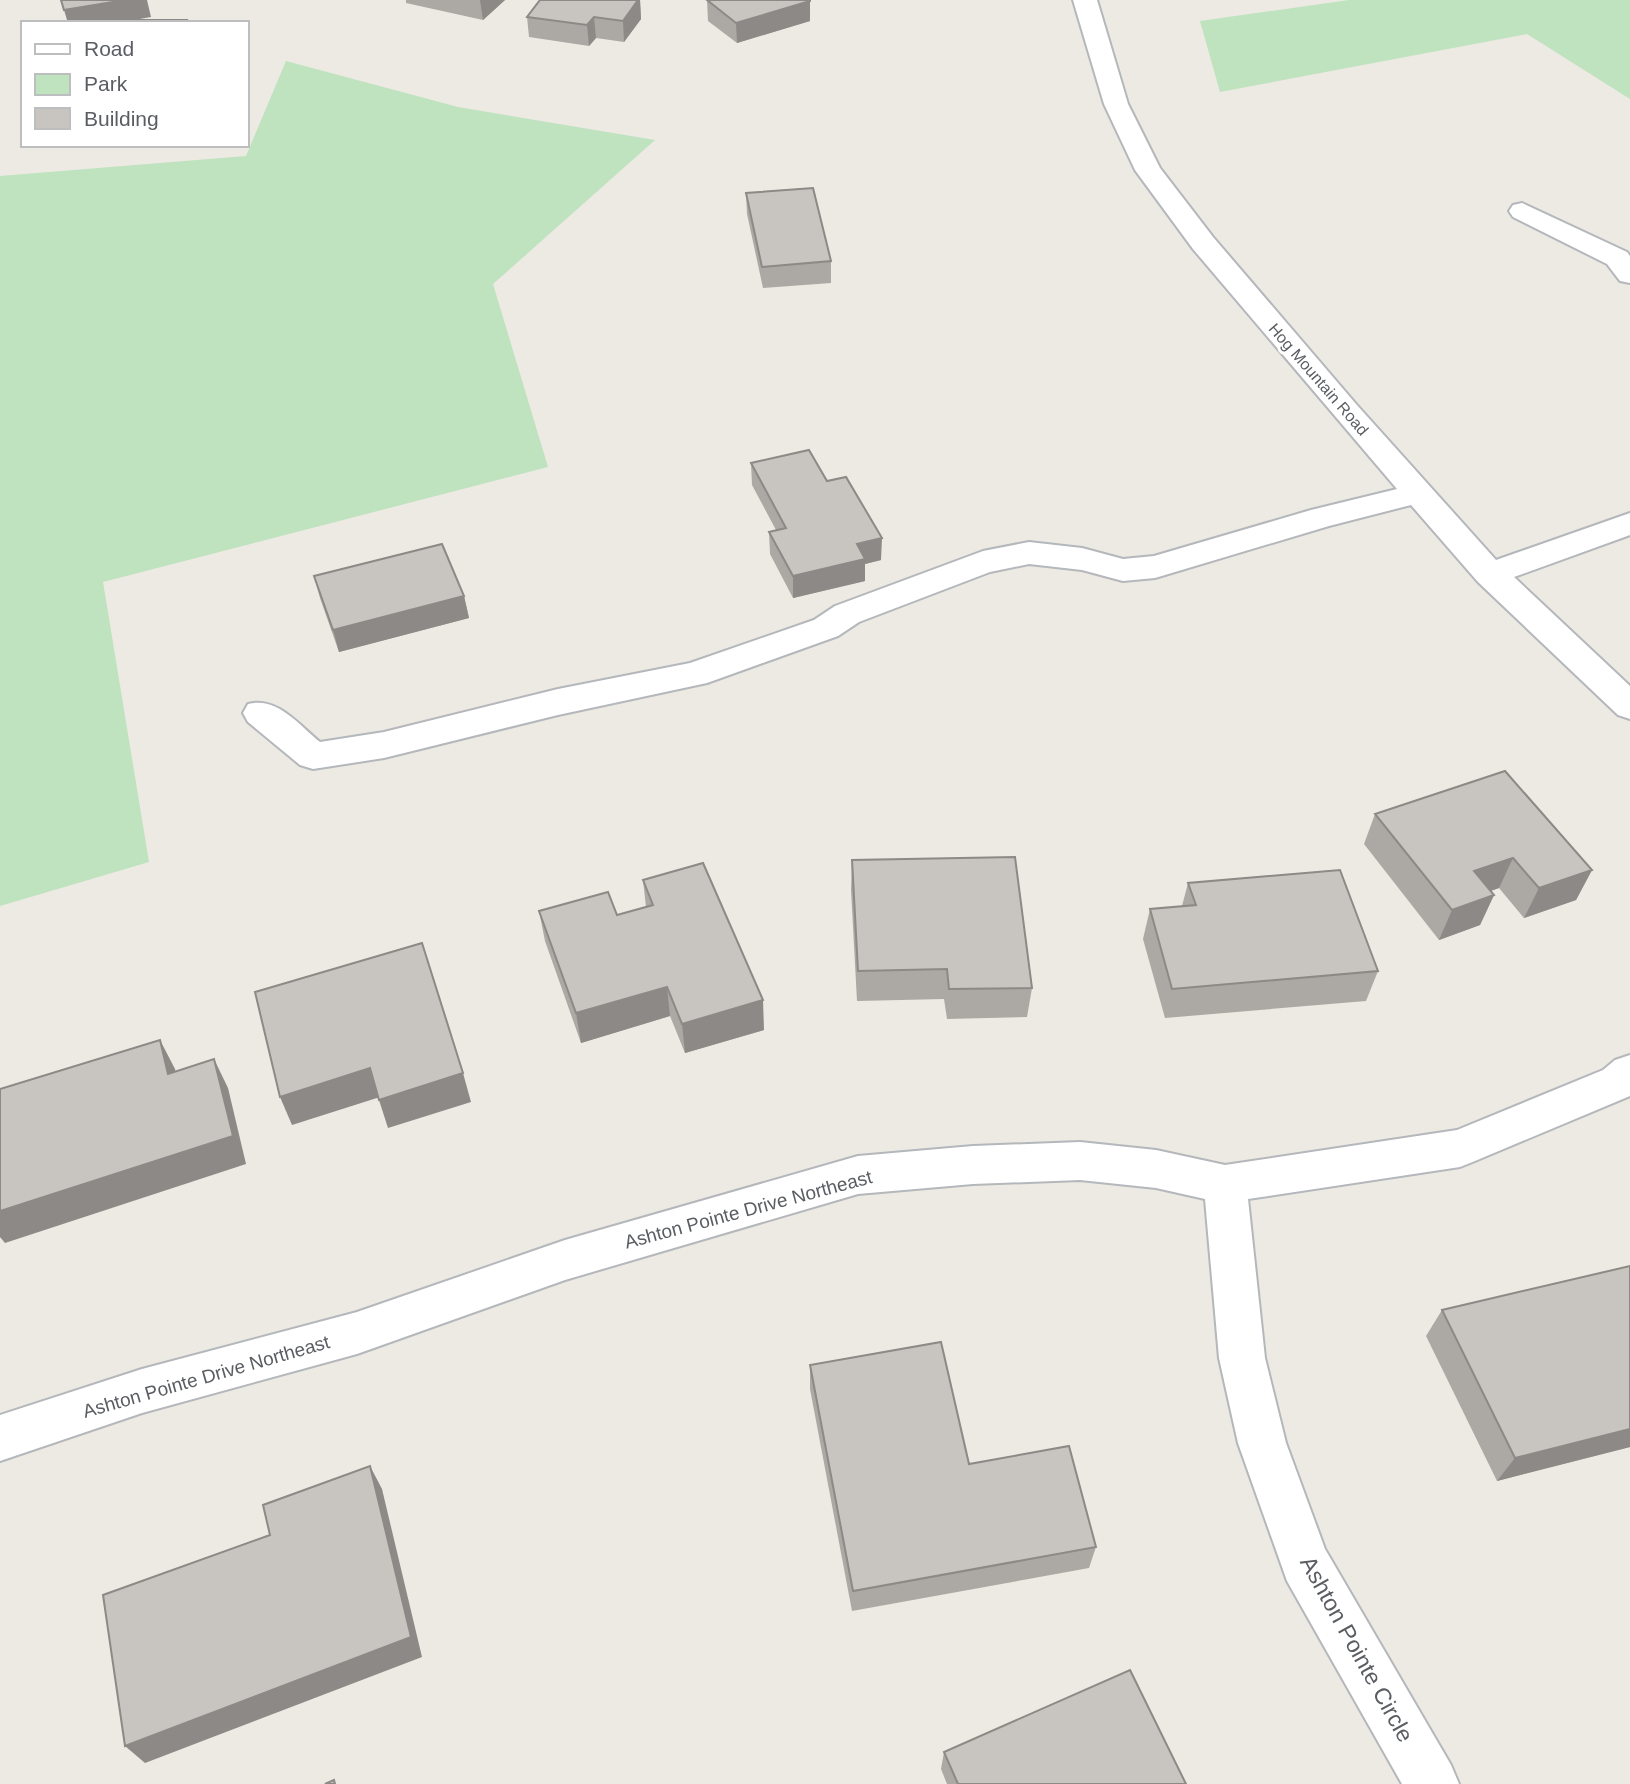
<svg xmlns="http://www.w3.org/2000/svg" width="1630" height="1784" viewBox="0 0 1630 1784" font-family="Arial,sans-serif">
<rect width="100%" height="100%" fill="#eceae2"/>
<!-- green -->
<g fill="#bfe2bf">
<path d="M1349 0H1630V99L1527 34 1220 92 1200 21Z"/>
<path d="M286 61 458 107 655 140 493 284 548 467 103 582 149 862 0 906V176L246 156Z"/>
</g>
<g fill="none" stroke-linecap="round" stroke-linejoin="round">
<!-- minor casing -->
<g stroke="#b4b7bb" stroke-width="4">
<g id="minor">
<path d="M1073 0H1097L1128 104 1160 168 1213 237 1356 404 1496 560 1630 513V535L1514 577 1630 686V719L1618 715 1478 582 1411 505 1329 526 1155 578 1123 581 1082 570 1029 564 990 572 859 622 838 636 707 683 558 715 384 758 313 769 300 765 248 722 243 713 248 704C277 696 299 725 320 742L384 732 558 689 690 663 814 620 835 606 983 551 1029 542 1082 548 1123 559 1154 556 1311 510 1397 489 1193 249 1135 170 1104 104Z"/>
<path d="M1522 203 1627 252 1630 256V283L1620 281 1607 264 1513 217 1509 211 1513 205Z"/>
<path d="M1630 1055V1096L1475 1161 1460 1167 1248 1199 1265 1358 1286 1443 1325 1549 1451 1765 1459 1784H1402L1287 1581 1238 1443 1219 1358 1205 1199 1156 1188 1080 1180 973 1184 858 1194 565 1280 357 1354 142 1413 0 1461V1415L142 1369 357 1312 565 1240 858 1156 973 1146 1080 1142 1156 1150 1225 1165 1457 1130 1603 1070 1615 1060Z"/>
</g>
</g>
<!-- minor -->
<use href="#minor" fill="#fff" fill-rule="evenodd"/>
</g>
<!-- wall -->
<g fill="#aca9a4">
<path d="M406 0H505L483 20 406 3Z"/>
<path d="M540 0H640L641 19 624 42 596 38 589 46 529 37 527 17Z"/>
<path d="M707 0 810 1V21L737 43 708 21Z"/>
<path d="M746 193 831 261V283L763 288 747 214Z"/>
<path d="M751 463 827 481 881 560 865 564V581L793 598 770 554 769 532 776 530 752 485Z"/>
<path d="M314 576 464 596 469 618 339 652 320 598Z"/>
<path d="M1375 814 1592 870 1576 900 1524 918 1499 888 1491 891 1494 895 1480 925 1439 940 1364 844Z"/>
<path d="M852 860 1032 988 1027 1017 947 1019 944 999 857 1001 851 890Z"/>
<path d="M643 880 764 1030 685 1053 670 1016 581 1043 545 941 539 911 617 915 646 907Z"/>
<path d="M1188 883 1378 971 1366 1001 1165 1018 1143 939 1150 909 1182 906Z"/>
<path d="M1630 1266V1447L1497 1481 1426 1336 1442 1310Z"/>
<path d="M810 1365 969 1464 1096 1547 1089 1568 852 1611 810 1389Z"/>
<path d="M944 1752 1186 1784H947L941 1769Z"/>
</g>
<!-- shaded-wall -->
<g fill="#8c8986">
<path d="M125 0H147L151 17 117 23H68L64 10Z"/>
<path d="M480 0H505L483 20Z"/>
<path d="M638 0H640L641 19 624 42 623 21Z"/>
<path d="M810 1V21L737 43 736 23Z"/>
<path d="M594 17 596 38 589 46 587 25Z"/>
<path d="M882 538 881 560 865 564V581L793 598V576L857 544Z"/>
<path d="M464 596 469 618 339 652 333 630Z"/>
<path d="M1513 858 1499 888 1461 901 1474 871Z"/>
<path d="M1592 870 1576 900 1524 918 1539 888Z"/>
<path d="M1494 895 1480 925 1439 940 1452 910Z"/>
<path d="M667 987 670 1016 581 1043 576 1013Z"/>
<path d="M763 1000 764 1030 685 1053 682 1024Z"/>
<path d="M160 1040 175 1069 182 1102 168 1074Z"/>
<path d="M214 1059 228 1088 246 1164 5 1243 0 1237V1211Z"/>
<path d="M370 1068 380 1097 292 1125 280 1097Z"/>
<path d="M463 1073 471 1102 388 1128 379 1100Z"/>
<path d="M1630 1429V1447L1497 1481 1515 1458Z"/>
<path d="M370 1466 382 1489 422 1657 145 1763 125 1746Z"/>
</g>
<!-- building -->
<g fill="#c8c4bf" stroke="#8c8986" stroke-width="2">
<path d="M61 0H125L64 10Z"/>
<path d="M540 0H638L623 21 594 17 587 25 527 17Z"/>
<path d="M707 0H810V1L736 23Z"/>
<path d="M101 20H187L186 23H100Z"/>
<path d="M813 188 831 261 762 267 746 193Z"/>
<path d="M809 450 827 481 846 477 882 538 857 544 865 559 793 576 769 532 786 528 751 463Z"/>
<path d="M442 544 464 596 333 630 314 576Z"/>
<path d="M1505 771 1592 870 1539 888 1513 858 1474 871 1494 895 1452 910 1375 814Z"/>
<path d="M1015 857 1032 988 949 989 947 969 858 971 852 860Z"/>
<path d="M703 863 763 1000 682 1024 667 987 576 1013 539 911 608 892 617 915 653 905 643 880Z"/>
<path d="M1340 870 1378 971 1172 989 1150 909 1196 905 1188 883Z"/>
<path d="M422 943 463 1073 379 1100 370 1068 280 1097 255 992Z"/>
<path d="M160 1040 168 1074 214 1059 233 1136 0 1211V1089Z"/>
<path d="M1630 1266V1429L1515 1458 1442 1310Z"/>
<path d="M941 1342 969 1464 1069 1446 1096 1547 853 1591 810 1365Z"/>
<path d="M370 1466 411 1637 125 1746 103 1595 270 1535 263 1505Z"/>
<path d="M1130 1670 1186 1784H958L944 1752Z"/>
<path d="M334 1780 335 1784H325Z"/>
</g>
<g text-anchor="middle" stroke-width="6" stroke-linejoin="round" paint-order="stroke">
<!-- far-street labels -->
<g font-size="16" fill="#5a5d62" stroke="#fff">
<text transform="translate(1319 379) rotate(49)" y="6">Hog Mountain Road</text>
</g>
<!-- street labels -->
<g font-size="19" fill="#5a5d62" stroke="#fff">
<text transform="translate(748 1209) rotate(-15)" y="7">Ashton Pointe Drive Northeast</text>
<text transform="translate(206 1376) rotate(-16)" y="7">Ashton Pointe Drive Northeast</text>
</g>
<!-- near-street labels -->
<g font-size="23" fill="#5a5d62" stroke="#fff">
<text transform="translate(1357 1649) rotate(61)" y="8">Ashton Pointe Circle</text>
</g>
</g>
<!-- legend -->
<rect x="21" y="21" width="228" height="126" fill="#ffffff" stroke="#bdbec0" stroke-width="2"/>
<rect x="35" y="44" width="35" height="10" fill="#ffffff" stroke="#bdbec0" stroke-width="2"/>
<text x="84" y="56" font-size="21" fill="#5a5d62">Road</text>
<rect x="35" y="74" width="35" height="21" fill="#bfe2bf" stroke="#bdbec0" stroke-width="2"/>
<text x="84" y="91" font-size="21" fill="#5a5d62">Park</text>
<rect x="35" y="108" width="35" height="21" fill="#c8c4bf" stroke="#bdbec0" stroke-width="2"/>
<text x="84" y="126" font-size="21" fill="#5a5d62">Building</text>
</svg>
